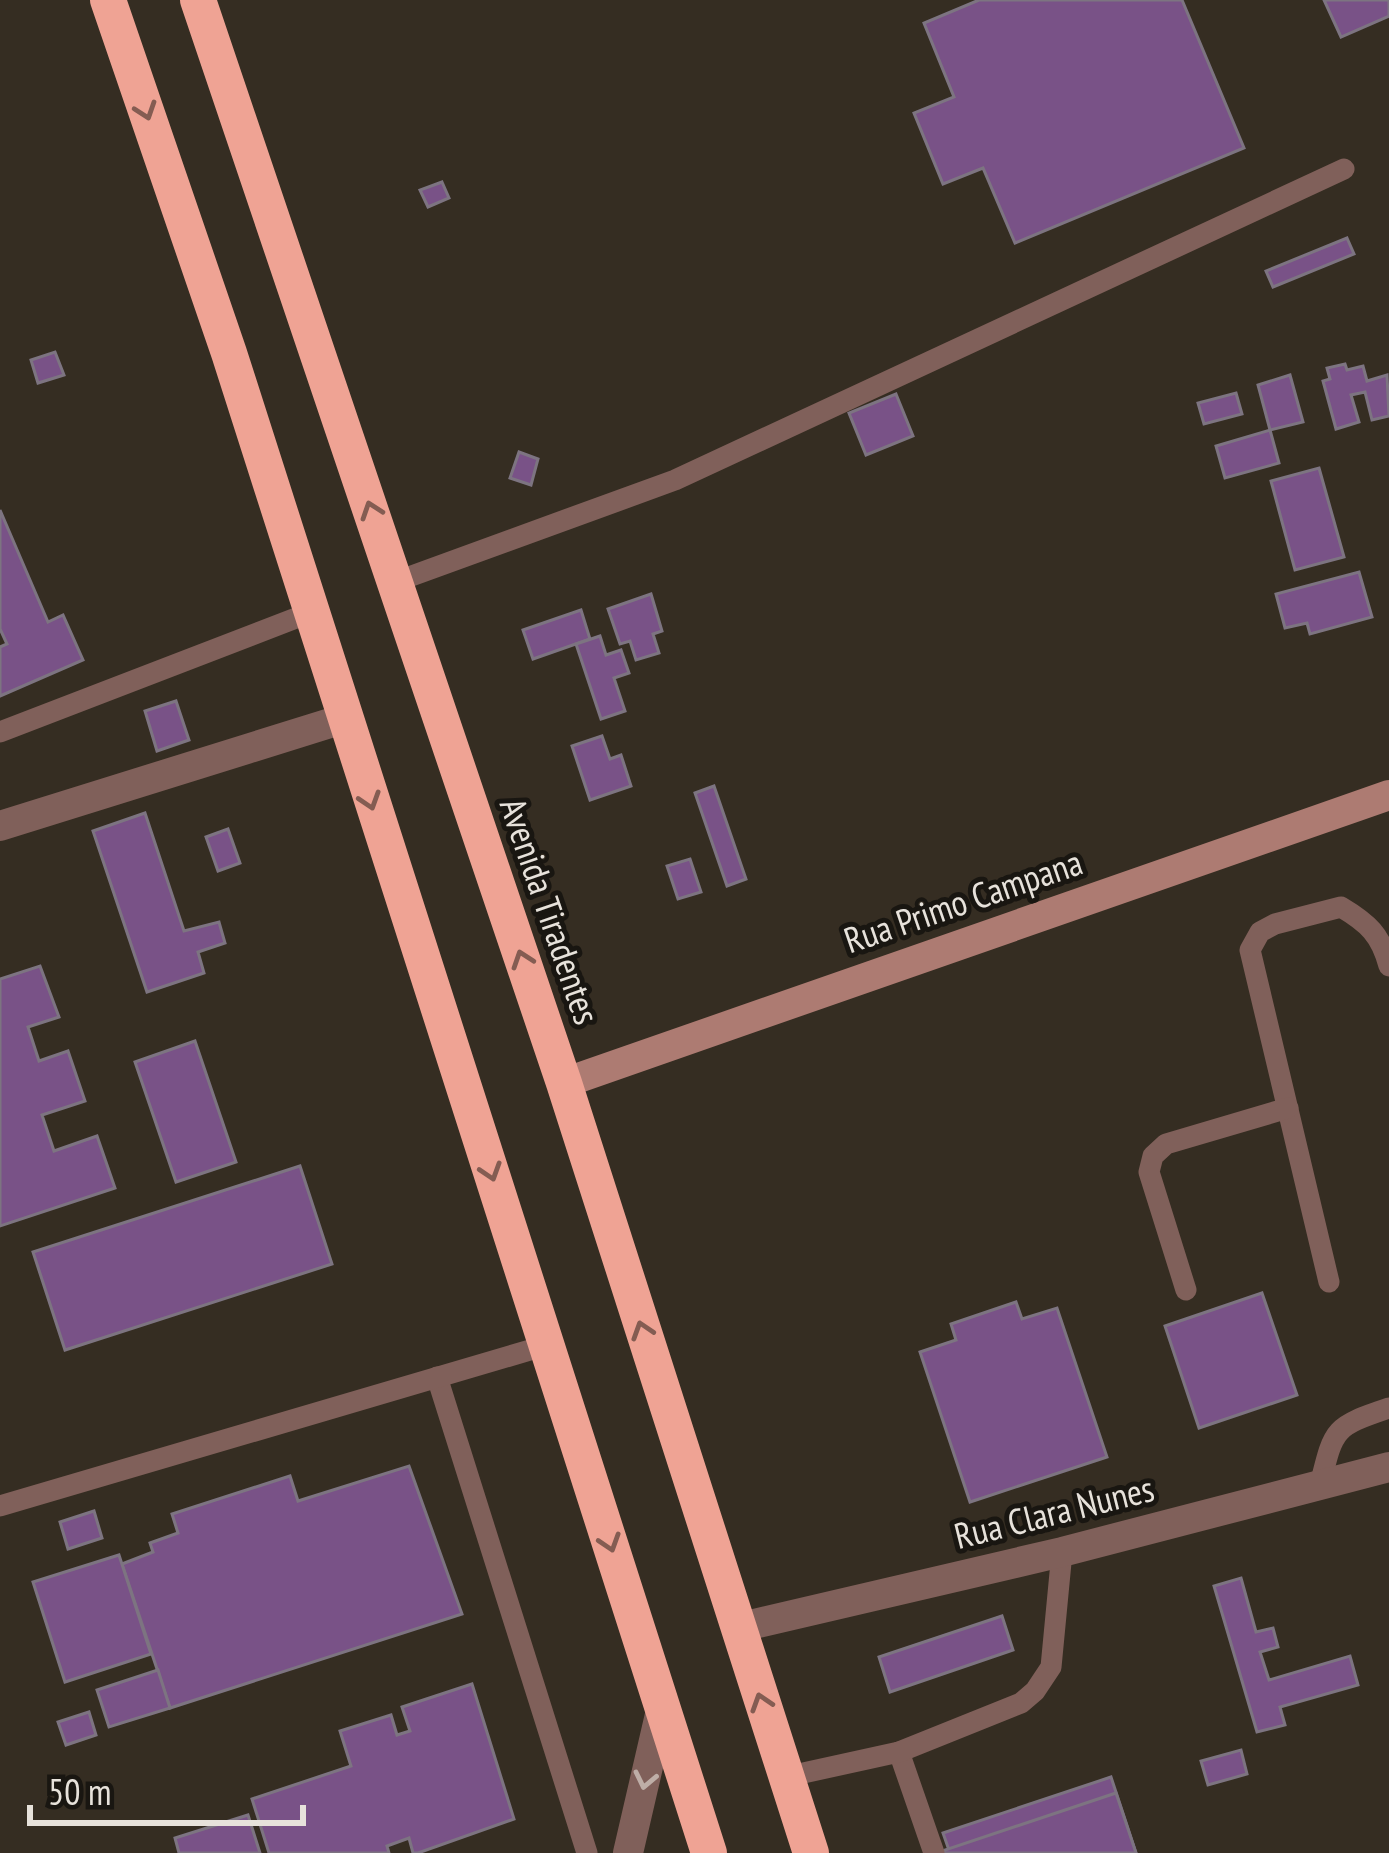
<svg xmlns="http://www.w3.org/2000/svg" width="1389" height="1853" viewBox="0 0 1389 1853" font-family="'PT Sans Narrow',sans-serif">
<rect width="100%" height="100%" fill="#352d22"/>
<!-- building -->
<g fill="#795287" stroke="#7d7481" stroke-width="3">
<path d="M979 0H1182L1244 148 1015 243 983 168 943 184 914 113 954 97 924 23Z"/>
<path d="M1324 0H1389V16L1341 37Z"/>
<path d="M442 182 449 198 428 207 420 190Z"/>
<path d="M1347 238 1354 254 1273 287 1266 271Z"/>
<path d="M55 352 64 375 38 383 31 360Z"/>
<path d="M1345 364 1347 370 1363 366 1367 381 1387 375 1389 416 1372 420 1365 392 1351 395 1359 422 1336 429 1323 381 1330 379 1327 368Z"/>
<path d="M1290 375 1303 422 1270 430 1258 385Z"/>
<path d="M1236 393 1242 414 1204 424 1198 403Z"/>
<path d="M896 394 913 436 866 455 849 413Z"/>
<path d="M1270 430 1279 463 1225 478 1216 446Z"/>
<path d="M519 452 538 459 531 485 510 478Z"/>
<path d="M1319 468 1344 557 1295 570 1271 481Z"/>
<path d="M0 510 48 622 63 615 83 660 0 696V647L7 644 0 629Z"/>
<path d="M1359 572 1372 617 1310 634 1307 623 1285 628 1276 594Z"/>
<path d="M651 594 662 631 653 634 659 653 636 660 630 641 620 644 608 609Z"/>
<path d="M581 610 590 639 533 659 523 630Z"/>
<path d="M600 636 606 655 621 650 629 673 614 678 625 711 601 719 576 644Z"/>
<path d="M176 701 189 740 157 751 145 711Z"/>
<path d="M602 736 610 759 621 755 631 786 590 800 572 746Z"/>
<path d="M714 786 746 879 727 886 695 793Z"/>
<path d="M145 813 184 931 219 922 225 943 198 952 204 973 147 992 93 831Z"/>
<path d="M228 829 240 863 218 871 206 837Z"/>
<path d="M690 859 701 892 678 899 667 866Z"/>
<path d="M40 966 59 1017 28 1027 39 1061 68 1051 85 1101 42 1115 54 1151 97 1136 115 1188 0 1226V979Z"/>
<path d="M195 1041 236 1162 176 1182 135 1062Z"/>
<path d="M300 1166 332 1264 65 1350 33 1252Z"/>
<path d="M1262 1293 1297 1395 1199 1428 1165 1326Z"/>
<path d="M1016 1302 1022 1319 1057 1308 1107 1457 970 1502 920 1352 956 1340 951 1324Z"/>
<path d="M409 1466 462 1614 170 1708 122 1564 153 1552 150 1543 178 1533 172 1514 290 1476 298 1501Z"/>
<path d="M94 1511 102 1538 68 1549 60 1522Z"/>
<path d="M119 1555 151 1654 65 1682 33 1582Z"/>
<path d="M1241 1578 1256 1632 1273 1628 1278 1647 1260 1652 1269 1680 1350 1656 1358 1685 1280 1707 1285 1725 1257 1732 1214 1586Z"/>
<path d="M1002 1616 1013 1650 890 1692 879 1657Z"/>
<path d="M158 1670 170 1708 109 1727 97 1690Z"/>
<path d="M472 1684 514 1819 418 1853H413L409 1838 387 1846 389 1853H269L252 1799 351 1766 340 1731 391 1715 397 1735 410 1731 402 1707Z"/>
<path d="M89 1712 96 1735 66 1745 58 1722Z"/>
<path d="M1241 1750 1247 1774 1208 1785 1201 1761Z"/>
<path d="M1111 1777 1136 1853H950L943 1833Z"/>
<path d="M1116 1793 1136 1853H939V1852Z"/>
<path d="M248 1815 260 1853H179L175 1838Z"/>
</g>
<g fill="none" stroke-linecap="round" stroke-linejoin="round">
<!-- lane -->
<g stroke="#80605a" stroke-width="21">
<path d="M395 582 675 480 1344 169"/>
<path d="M0 732 309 613"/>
<path d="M1329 1282 1250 950 1260 932 1275 924 1341 907C1368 923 1381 935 1389 966"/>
<path d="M1186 1290 1149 1172 1153 1156 1166 1144 1288 1108"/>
<path d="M437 1377 587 1853"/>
<path d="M1320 1485C1334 1428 1333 1427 1389 1408"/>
<path d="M0 1506 547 1345"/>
<path d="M899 1752 934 1853"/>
<path d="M785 1777 899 1752 1021 1703 1035 1691 1051 1667 1062 1552"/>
</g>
<!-- street -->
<g stroke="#80605a" stroke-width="30">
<path d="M0 826 343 719"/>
<path d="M737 1628 1062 1552 1389 1467"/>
<path d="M628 1853 662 1706"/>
</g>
<!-- secondary -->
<path stroke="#ad7b72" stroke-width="30" d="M564 1083 1389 795"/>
<!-- highway -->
<g stroke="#efa394" stroke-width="36">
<path d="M108 0 229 353 709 1853"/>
<path d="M198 0 564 1083 811 1853"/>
</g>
</g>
<!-- one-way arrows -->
<defs><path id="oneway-chevron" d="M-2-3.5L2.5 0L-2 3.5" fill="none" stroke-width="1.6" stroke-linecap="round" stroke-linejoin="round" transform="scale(3)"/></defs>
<g stroke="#845c52">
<use href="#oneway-chevron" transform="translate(146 111) rotate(71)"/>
<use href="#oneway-chevron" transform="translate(371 510) rotate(-109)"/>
<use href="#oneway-chevron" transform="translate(370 801) rotate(72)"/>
<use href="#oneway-chevron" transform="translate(522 959) rotate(-109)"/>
<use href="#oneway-chevron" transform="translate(491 1172) rotate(72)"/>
<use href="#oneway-chevron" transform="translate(642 1330) rotate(-108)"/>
<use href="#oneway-chevron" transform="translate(610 1543) rotate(72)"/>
<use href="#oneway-chevron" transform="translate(761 1702) rotate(-108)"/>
</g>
<use stroke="#beaea7" href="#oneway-chevron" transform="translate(645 1780) rotate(102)"/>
<g text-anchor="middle" stroke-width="10" stroke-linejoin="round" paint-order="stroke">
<!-- street labels -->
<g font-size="36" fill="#e7e2db" stroke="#191611">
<text transform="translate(963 901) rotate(-19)" y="13">Rua Primo Campana</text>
<text transform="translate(550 911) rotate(71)" y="13">Avenida Tiradentes</text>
<text transform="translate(1054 1512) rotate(-14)" y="13">Rua Clara Nunes</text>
</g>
</g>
<!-- scale -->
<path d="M30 1805v18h273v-18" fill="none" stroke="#e7e2db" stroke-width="6"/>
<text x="48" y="1805" font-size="36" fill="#e7e2db" stroke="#191611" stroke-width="9" paint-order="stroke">50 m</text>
</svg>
